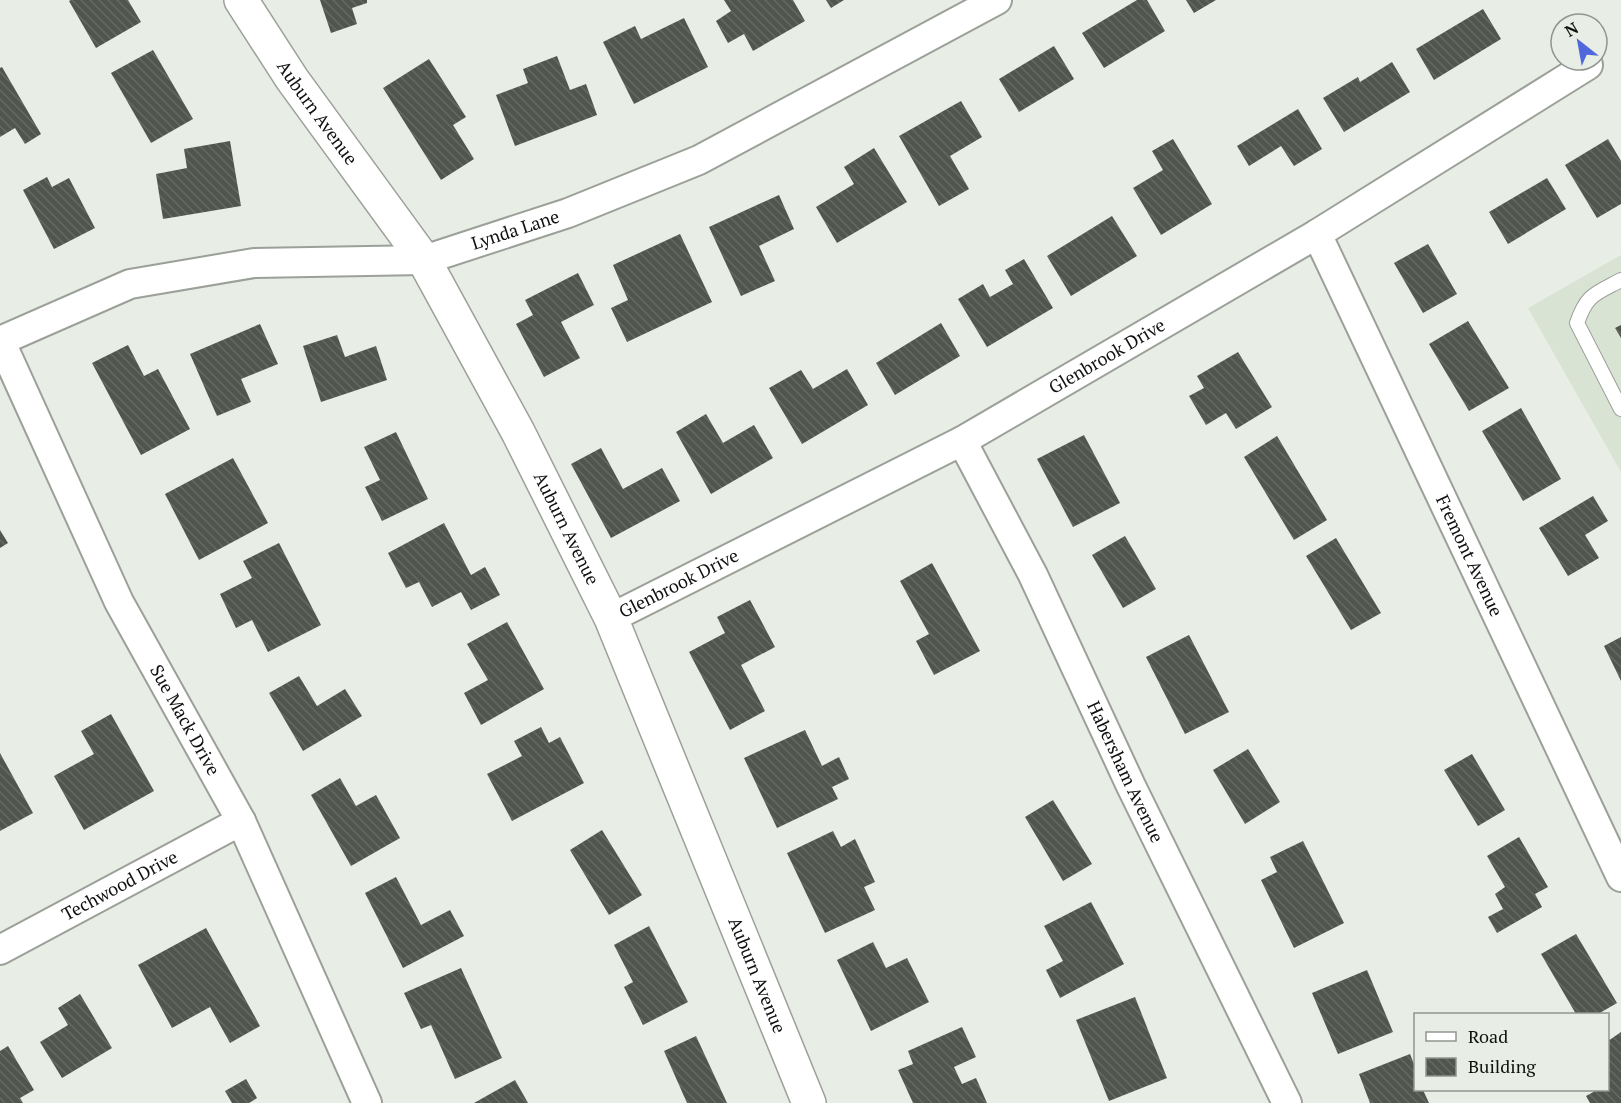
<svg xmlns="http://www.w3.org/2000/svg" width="1621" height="1103" viewBox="0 0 1621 1103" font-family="'PT Serif',serif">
<defs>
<pattern id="building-back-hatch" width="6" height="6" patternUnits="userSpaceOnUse" patternTransform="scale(1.5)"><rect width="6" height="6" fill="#50554e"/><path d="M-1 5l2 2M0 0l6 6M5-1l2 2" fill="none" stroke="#656963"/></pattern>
</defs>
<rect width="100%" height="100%" fill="#e8ede5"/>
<!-- built -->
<path fill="#d9e3d4" d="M1621 255V472L1528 308Z"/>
<!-- building -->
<g fill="url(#building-back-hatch)">
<path d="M71 0H128L141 22 96 48 69 1Z"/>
<path d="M320 0H367V3L352 8 357 24 331 33Z"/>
<path d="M724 0H793L805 21 753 51 744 34 728 43 716 21 731 11Z"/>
<path d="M826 0H844L831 8Z"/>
<path d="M1137 0H1147L1165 31 1104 68 1082 33Z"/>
<path d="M1186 0H1216L1194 13Z"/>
<path d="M1483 9 1501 39 1434 80 1416 49Z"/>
<path d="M684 18 708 67 634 104 603 42 635 26 641 39Z"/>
<path d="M1054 46 1074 79 1019 112 999 79Z"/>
<path d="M153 50 193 119 151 143 111 73Z"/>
<path d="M557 56 570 90 586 84 597 115 515 146 496 95 528 83 523 69Z"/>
<path d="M429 59 466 117 453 125 474 159 441 180 383 88Z"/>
<path d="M1392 62 1410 92 1344 132 1323 98 1358 77 1360 82Z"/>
<path d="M2 67 41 134 25 144 15 128 0 137V68Z"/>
<path d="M961 101 982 137 950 156 969 189 939 206 899 136Z"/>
<path d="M1298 109 1322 149 1294 166 1281 146 1249 166 1237 146Z"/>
<path d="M1173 139 1212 204 1161 235 1133 188 1163 170 1152 151Z"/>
<path d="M1608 139 1621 161V204L1597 218 1565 165Z"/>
<path d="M230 141 241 206 163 219 156 174 187 168 184 149Z"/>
<path d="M874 148 907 202 837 243 816 207 854 184 844 167Z"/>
<path d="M47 177 52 187 69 178 95 228 54 249 23 190Z"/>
<path d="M1547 178 1566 209 1508 244 1489 212Z"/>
<path d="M779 195 794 229 759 246 775 281 741 296 709 227Z"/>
<path d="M1112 216 1137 256 1071 296 1047 256Z"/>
<path d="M680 234 712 302 627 342 611 308 628 300 613 265Z"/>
<path d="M1428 244 1457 294 1423 313 1394 263Z"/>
<path d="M1024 259 1053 308 987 347 958 299 983 284 990 297 1013 284 1005 270Z"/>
<path d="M578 273 594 305 561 322 580 358 544 377 516 324 533 315 525 300Z"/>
<path d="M1468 321 1509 388 1469 411 1429 344Z"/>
<path d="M941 323 960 356 895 395 876 363Z"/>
<path d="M260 324 278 364 241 379 251 402 217 416 190 354Z"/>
<path d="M1621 325V338L1615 328Z"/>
<path d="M337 335 345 357 376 346 387 380 321 402 303 346Z"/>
<path d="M128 345 144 376 158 369 190 429 141 455 92 363Z"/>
<path d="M1238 352 1272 407 1236 429 1226 413 1206 425 1189 396 1204 388 1197 376Z"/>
<path d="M847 369 868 405 802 444 769 388 801 370 813 389Z"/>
<path d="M1521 408 1561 479 1523 501 1482 431Z"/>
<path d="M706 414 723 443 754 425 773 458 711 494 676 432Z"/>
<path d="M396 432 428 499 382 521 365 487 380 480 364 447Z"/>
<path d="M1084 435 1120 503 1073 527 1037 459Z"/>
<path d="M1277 436 1327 520 1294 540 1244 457Z"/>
<path d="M601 448 623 489 662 468 680 501 611 538 571 464Z"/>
<path d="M233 458 268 523 199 560 165 494Z"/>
<path d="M1593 496 1608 521 1585 535 1599 558 1568 576 1539 528Z"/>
<path d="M444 523 471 575 485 567 500 595 471 610 461 592 432 607 419 582 406 588 388 553Z"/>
<path d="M0 530 8 543 0 548Z"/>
<path d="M1125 536 1156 589 1123 608 1092 555Z"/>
<path d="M1336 538 1381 613 1351 630 1306 556Z"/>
<path d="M279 543 321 625 268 652 252 620 236 628 220 594 252 578 243 561Z"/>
<path d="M932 563 980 651 934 675 916 641 929 634 900 581Z"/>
<path d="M750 600 775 647 741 665 765 711 730 730 689 652 725 633 717 617Z"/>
<path d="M507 622 544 689 481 725 464 693 488 680 467 644Z"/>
<path d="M1189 635 1229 712 1185 734 1146 657Z"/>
<path d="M1621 637V681L1604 646Z"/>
<path d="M299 676 317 706 345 689 362 716 303 751 269 693Z"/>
<path d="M111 714 154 791 84 830 54 776 94 754 81 731Z"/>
<path d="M541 727 549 743 560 737 584 783 512 821 487 774 522 756 514 741Z"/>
<path d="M805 730 822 766 839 757 849 779 832 787 838 799 777 828 744 758Z"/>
<path d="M1248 749 1280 802 1245 824 1213 770Z"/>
<path d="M0 753 33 813 0 831Z"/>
<path d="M1472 754 1505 810 1478 826 1444 770Z"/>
<path d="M340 778 356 806 376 795 400 838 351 866 311 795Z"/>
<path d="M1053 800 1092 864 1063 881 1025 817Z"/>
<path d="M602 830 642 895 609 915 570 850Z"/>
<path d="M833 831 841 847 855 839 875 882 864 887 875 910 825 933 787 853Z"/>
<path d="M1519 837 1548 887 1535 894 1542 907 1497 933 1488 917 1503 909 1495 894 1505 887 1487 856Z"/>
<path d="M1303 841 1344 923 1294 948 1261 880 1277 872 1270 857Z"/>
<path d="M396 877 421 925 450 910 464 936 403 968 365 893Z"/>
<path d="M1091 902 1124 964 1060 998 1046 970 1063 961 1044 926Z"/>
<path d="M649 926 688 1002 643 1025 624 987 633 982 614 945Z"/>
<path d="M206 928 260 1026 230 1043 210 1007 172 1028 138 965Z"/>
<path d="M1576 934 1617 1003 1598 1014H1576L1541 954Z"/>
<path d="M873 942 886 968 907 958 929 1002 871 1031 837 960Z"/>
<path d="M461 968 502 1058 455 1079 431 1025 421 1029 404 993Z"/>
<path d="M1367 970 1393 1032 1338 1054 1312 993Z"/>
<path d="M80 994 112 1048 62 1078 40 1042 68 1025 58 1008Z"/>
<path d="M1135 997 1167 1078 1109 1101 1076 1020Z"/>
<path d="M962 1027 976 1057 954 1067 962 1084 976 1078 987 1103H913L898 1070 913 1064 908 1051Z"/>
<path d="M1621 1032V1103H1590L1586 1096 1597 1090H1608V1041Z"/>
<path d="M696 1036 727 1103H687L664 1051Z"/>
<path d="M8 1046 34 1090 20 1098 23 1103H0V1051Z"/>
<path d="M1410 1054 1416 1069V1090H1423L1429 1103H1370L1359 1074Z"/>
<path d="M246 1079 257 1098 249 1103H232L225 1091Z"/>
<path d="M515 1080 528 1103H474Z"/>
</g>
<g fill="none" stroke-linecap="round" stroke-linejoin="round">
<!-- service casing -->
<g stroke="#9ba098" stroke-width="16">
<path id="service" d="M1621 280C1595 294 1587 294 1577 323L1621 409"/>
</g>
<!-- minor casing -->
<g stroke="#9ba098" stroke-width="32">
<g id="minor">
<path id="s1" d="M1317 234 1621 877"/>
<path id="s2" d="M0 340 119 602 241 821 367 1103"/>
<path id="s3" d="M0 341 130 284 254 263 424 260 568 213 699 160 997 0"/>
<path id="s4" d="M962 441 1033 575 1131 786 1287 1103"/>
<path id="s5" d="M611 618 962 441 1317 234 1588 65"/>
<path id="s6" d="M0 950 241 821"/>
</g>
</g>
<!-- tertiary casing -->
<g stroke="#9ba098" stroke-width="36">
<g id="tertiary">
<path id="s7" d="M241 0 292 79 424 260 518 432 611 618 809 1103"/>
</g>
</g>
<!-- service -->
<use href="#service" stroke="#fff" stroke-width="14"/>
<!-- minor -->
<use href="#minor" stroke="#fff" stroke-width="28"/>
<!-- tertiary -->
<use href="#tertiary" stroke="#fff" stroke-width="33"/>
</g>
<g text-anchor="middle" stroke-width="6" stroke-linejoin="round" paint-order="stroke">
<!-- street labels -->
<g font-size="18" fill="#0f110e" stroke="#e8ede5">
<text dy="6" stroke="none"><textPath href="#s7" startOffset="136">Auburn Avenue</textPath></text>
<text dy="6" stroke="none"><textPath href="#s3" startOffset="534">Lynda Lane</textPath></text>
<text dy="6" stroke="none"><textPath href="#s5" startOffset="561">Glenbrook Drive</textPath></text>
<text dy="6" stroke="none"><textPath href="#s7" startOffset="622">Auburn Avenue</textPath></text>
<text dy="6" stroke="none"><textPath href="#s1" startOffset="356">Fremont Avenue</textPath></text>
<text dy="6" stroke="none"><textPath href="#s5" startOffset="76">Glenbrook Drive</textPath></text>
<text dy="6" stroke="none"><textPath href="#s2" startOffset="423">Sue Mack Drive</textPath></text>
<text dy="6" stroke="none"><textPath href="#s4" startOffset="369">Habersham Avenue</textPath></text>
<text dy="6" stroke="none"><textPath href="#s6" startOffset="136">Techwood Drive</textPath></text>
<text dy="6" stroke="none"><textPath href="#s7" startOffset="1108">Auburn Avenue</textPath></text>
</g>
</g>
<!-- legend -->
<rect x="1414" y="1013" width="195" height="78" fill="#e8ede5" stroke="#91958f" stroke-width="1.5"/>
<rect x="1426" y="1032" width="30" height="9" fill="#ffffff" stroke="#91958f" stroke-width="1.5"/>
<text x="1468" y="1043" font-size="18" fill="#0f110e">Road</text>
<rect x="1426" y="1058" width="30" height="18" fill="url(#building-back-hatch)" stroke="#91958f" stroke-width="1.5"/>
<text x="1468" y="1073" font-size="18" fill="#0f110e">Building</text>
<!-- north arrow -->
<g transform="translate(1579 42) rotate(329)"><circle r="28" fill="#e8ede5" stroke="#91958f" stroke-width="1.5"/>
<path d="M0-4.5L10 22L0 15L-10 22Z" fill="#5168dd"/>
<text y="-9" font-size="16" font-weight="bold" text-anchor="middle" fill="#0f110e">N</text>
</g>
</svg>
